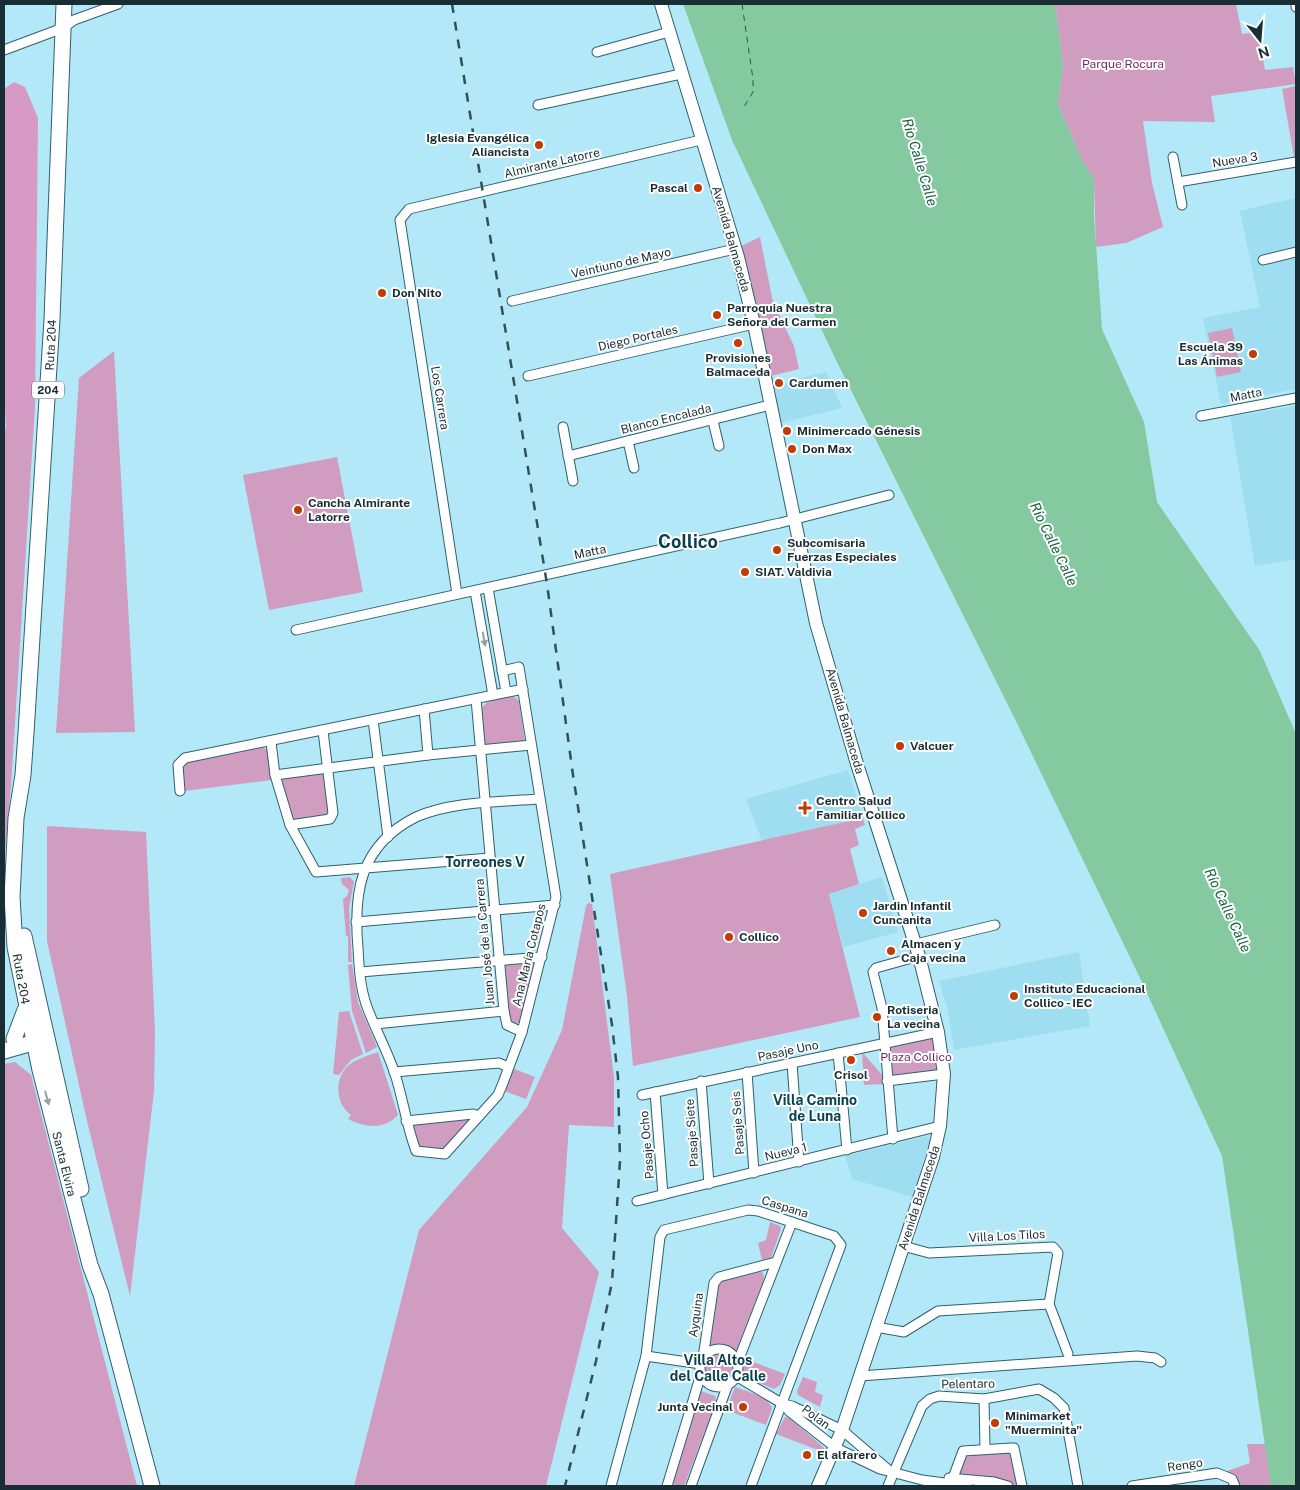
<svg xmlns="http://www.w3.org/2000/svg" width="1300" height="1490" viewBox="0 0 1300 1490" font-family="'Public Sans',sans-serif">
<rect width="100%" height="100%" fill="#b2e8f7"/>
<!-- built -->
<g fill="#9edef0">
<path d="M1296 198V389L1221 404 1203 318 1260 307 1240 211Z"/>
<path d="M826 372 842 408 780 423 771 385Z"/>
<path d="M1296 406V559L1255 566 1230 417Z"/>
<path d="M848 770 863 818 762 841 746 799Z"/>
<path d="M882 877 898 932 843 947 829 894Z"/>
<path d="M1079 952 1090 1026 954 1050 948 1011 939 981Z"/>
<path d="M927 1136 930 1139 913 1197 852 1179 845 1156Z"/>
</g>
<!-- green -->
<g fill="#d09dc1">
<path d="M1053 4H1236L1242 34 1258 32 1265 70 1293 67 1296 84 1211 96 1215 122 1143 121 1152 183 1163 227 1126 243 1096 247 1094 179 1082 160 1058 104 1063 66 1056 11Z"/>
<path d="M1296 86V156L1294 157 1282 89Z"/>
<path d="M760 237 773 302 794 346 799 369 767 377 739 247Z"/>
<path d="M1232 328 1241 372 1217 377 1208 333Z"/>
<path d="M114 351 135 732 56 733 79 378Z"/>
<path d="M35 407 11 786 4 862V429Z"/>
<path d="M337 457 363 592 269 610 243 475Z"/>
<path d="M512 695 519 701 525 743 484 748 481 709 488 701Z"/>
<path d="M262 747 269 751 272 780 184 791 182 768 186 762Z"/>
<path d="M324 772 327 776 329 816 294 822 281 784 283 779Z"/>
<path d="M863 818 865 825 855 829 859 845 850 849 859 884 829 894 860 1017 633 1066 627 996 610 874Z"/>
<path d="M47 826 146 832 155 1032 154 1091 130 1296 87 1121 47 941Z"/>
<path d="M350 877 354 882 349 908 352 962H348V936H346L343 899 347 896 349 890 342 884 341 878Z"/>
<path d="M588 903 592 904 614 1077V1127L569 1125 562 1228 599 1272 546 1486H354L419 1230 527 1107 562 1030 586 906Z"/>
<path d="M536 959 522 1023H512L507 1017 503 963Z"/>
<path d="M352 964 358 1002 377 1047 366 1053 352 1011 348 965Z"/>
<path d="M349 1011 363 1054 351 1060 339 1075 333 1074 339 1012Z"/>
<path d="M932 1035 939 1073 893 1077 891 1075 889 1044Z"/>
<path d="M378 1052 398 1115C384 1130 365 1128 348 1119L351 1115C335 1103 334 1078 349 1065 357 1059 369 1055 378 1052Z"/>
<path d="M862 1052 884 1077 885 1084 864 1085Z"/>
<path d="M15 1062 31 1075 137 1486H4V1064Z"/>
<path d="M512 1068 535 1077 526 1099 504 1091Z"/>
<path d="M474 1117 446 1149 421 1148 417 1144 413 1123Z"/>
<path d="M770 1222 780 1226 781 1229 771 1258 762 1260 758 1243 766 1240Z"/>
<path d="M758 1270 763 1273 764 1279 736 1352 733 1354 726 1349 707 1347 714 1282Z"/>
<circle cx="718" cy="1369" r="14"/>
<path d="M746 1359 785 1374 780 1385 774 1389 743 1376 742 1370Z"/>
<path d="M803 1377 817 1382 815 1392 823 1395 820 1407 798 1395 797 1391Z"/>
<path d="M735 1387C747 1392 767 1395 772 1408L766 1425 726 1410Z"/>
<path d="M701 1391 715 1396 716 1402 684 1486H675L672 1479Z"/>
<path d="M785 1417 789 1418 820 1444 824 1448 823 1452 776 1434Z"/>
<path d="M1247 1444H1265L1271 1486H1239L1236 1479 1227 1471 1250 1463Z"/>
<path d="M1012 1452 1018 1486 959 1476 965 1455Z"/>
</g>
<!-- forest -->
<path fill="#d69ac5" d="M14 82 25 87 38 118 35 407 6 429 4 392V89Z"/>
<!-- water -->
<path fill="#85c9a1" d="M683 4H1053L1056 11 1063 66 1058 104 1082 160 1094 179V216L1102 329 1144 422 1157 502 1260 651 1296 734V1486H1271L1222 1156 1140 978 1014 717 835 358 732 140Z"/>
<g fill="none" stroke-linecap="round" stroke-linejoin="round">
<!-- ferry -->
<path stroke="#166540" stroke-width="1" stroke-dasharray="6 5" stroke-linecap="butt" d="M742 4 753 79V92L742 110"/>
<!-- street casing -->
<g stroke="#2e616f" stroke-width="11">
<g id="street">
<path d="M1296 4V7"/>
<path d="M4 50 63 28 74 20 118 4"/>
<path d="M597 52 669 32"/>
<path d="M538 105 681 74"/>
<path d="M1173 157 1182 205"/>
<path d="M1178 182 1296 162"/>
<path d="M1263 260 1296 252"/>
<path d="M512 301 735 249"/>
<path d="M528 376 754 324"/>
<path d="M1201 416 1296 398"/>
<path d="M713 421 719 446"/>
<path d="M563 427 573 481"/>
<path d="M628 441 634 468"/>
<path d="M568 456 770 405"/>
<path d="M488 588 506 692"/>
<path d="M475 591 493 695"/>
<path d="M457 594 400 220 409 209 701 140"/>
<path d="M296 630 780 523 889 495"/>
<path d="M502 671 519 667 556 897 522 1032 503 1083 498 1095 445 1154 416 1151C406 1125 403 1097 394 1071 386 1048 374 1027 366 1004 360 986 359 967 358 948 353 892 360 845 416 817 451 801 501 802 539 799"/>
<path d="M476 699 504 1011 507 1025 522 1032"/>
<path d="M424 709 428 755"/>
<path d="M373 720 388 837"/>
<path d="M271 742 275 775 290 825 316 872 490 858"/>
<path d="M275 775 428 755 531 745"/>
<path d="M180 791 178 765 185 758 523 689"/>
<path d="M290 825 330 819 333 813 323 731"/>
<path d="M356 922 555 905"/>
<path d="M916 944 995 925"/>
<path d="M360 972 542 957"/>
<path d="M375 1024 504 1011"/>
<path d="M838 1053 847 1150"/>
<path d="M792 1063 799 1162"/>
<path d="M394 1072 499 1063 508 1067"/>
<path d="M747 1072 754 1173"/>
<path d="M701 1081 709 1184"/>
<path d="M887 1081 944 1074"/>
<path d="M655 1092 663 1195"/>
<path d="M642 1095 938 1032"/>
<path d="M406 1121 473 1114 479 1116"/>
<path d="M893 1139 882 1008 873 972 876 968 919 956"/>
<path d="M637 1201 940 1126"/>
<path d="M903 1246 929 1253 1053 1247 1058 1253 1049 1304 1068 1354"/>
<path d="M876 1327 904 1332 938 1311 1049 1304"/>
<circle cx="719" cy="1368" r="19"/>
<path d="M646 1356 701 1364"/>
<path d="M703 1358 714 1283 719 1277 776 1262"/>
<path d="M737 1364 792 1222"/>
<path d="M736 1376 783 1404 792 1406 842 1430 892 1473"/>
<path d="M860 1376 1137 1356 1155 1358 1161 1362"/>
<path d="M984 1399 985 1449"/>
<path d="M783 1404 790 1412 836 1448 880 1469 922 1480 967 1486"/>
<path d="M949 1478 994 1482 1008 1486"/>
<path d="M611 1486 646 1356 660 1237 664 1230 748 1210 758 1211 834 1236 841 1245 751 1486"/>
<path d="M667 1486 701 1374"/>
<path d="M691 1486 728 1384"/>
<path d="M888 1486 922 1406 930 1399 939 1396 984 1399 1039 1389 1054 1398 1064 1408 1078 1486"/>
<path d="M950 1486 963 1451 1011 1448H1014L1022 1486"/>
<path d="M1132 1486 1217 1473 1232 1479 1235 1486"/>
</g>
</g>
<!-- secondary casing -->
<g stroke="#2e616f" stroke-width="14">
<path id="secondary" d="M661 4 738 257 754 324 816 623 857 764 919 956 938 1032 944 1074 940 1126 933 1157 842 1430 818 1486"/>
</g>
<!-- primary casing -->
<g stroke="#2e616f" stroke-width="17">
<g id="primary">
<path d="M64 4 52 319 26 733 23 775 16 818 12 897 15 947 40 1070 90 1265 101 1294 152 1486"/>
<path d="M24 936 81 1189"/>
<path d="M14 1039 25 1010"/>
<path d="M4 1051 43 1040"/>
</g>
</g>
<!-- street -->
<use href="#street" stroke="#fff" stroke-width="9"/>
<!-- secondary -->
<use href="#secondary" stroke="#fff" stroke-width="12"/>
<!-- primary -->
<use href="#primary" stroke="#fff" stroke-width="15"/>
<!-- rail -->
<path stroke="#345057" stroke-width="2.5" stroke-dasharray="9 9" stroke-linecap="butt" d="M452 4 547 584 573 775 612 1025 618 1077 620 1161 612 1282 596 1361 565 1486"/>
</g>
<!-- one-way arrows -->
<defs><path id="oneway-solid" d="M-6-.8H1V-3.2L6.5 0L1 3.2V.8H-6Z" transform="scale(1.25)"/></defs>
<g fill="#97a1a4">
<use href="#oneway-solid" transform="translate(484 639) rotate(80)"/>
<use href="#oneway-solid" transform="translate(47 1098) rotate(75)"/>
</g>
<!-- markers -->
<g fill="#c23b04" stroke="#fff" stroke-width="2">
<circle cx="539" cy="145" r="5"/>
<circle cx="698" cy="188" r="5"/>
<circle cx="382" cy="293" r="5"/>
<circle cx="717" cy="315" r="5"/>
<circle cx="738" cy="343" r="5"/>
<circle cx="1253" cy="354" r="5"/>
<circle cx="779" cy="383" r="5"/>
<circle cx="787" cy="431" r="5"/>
<circle cx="792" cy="449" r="5"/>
<circle cx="298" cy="510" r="5"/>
<circle cx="777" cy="550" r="5"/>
<circle cx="745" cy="572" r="5"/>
<circle cx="900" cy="746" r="5"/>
<path d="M802.5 800.5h5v5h5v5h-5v5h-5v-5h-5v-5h5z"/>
<circle cx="863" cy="913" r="5"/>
<circle cx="729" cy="937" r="5"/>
<circle cx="891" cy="951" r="5"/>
<circle cx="1014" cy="996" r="5"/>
<circle cx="877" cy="1017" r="5"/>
<circle cx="851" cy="1060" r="5"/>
<circle cx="743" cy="1407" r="5"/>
<circle cx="995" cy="1423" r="5"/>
<circle cx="807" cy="1455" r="5"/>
</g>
<g text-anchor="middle" stroke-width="4" stroke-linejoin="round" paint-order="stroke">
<!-- shield labels -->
<rect fill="#fff" stroke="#5d6d71" stroke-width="1" x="32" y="381.5" width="32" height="17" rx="4"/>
<g font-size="11" font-weight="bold" fill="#182e34">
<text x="48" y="394">204</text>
</g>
<!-- park labels -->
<g font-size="12" fill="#732c63" stroke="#fff">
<text x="1123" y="68">Parque Rocura</text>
<text x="916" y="1061">Plaza Collico</text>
</g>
<!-- poi labels -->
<g font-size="12" font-weight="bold" fill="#182e34" stroke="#fff" text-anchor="start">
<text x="529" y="142" text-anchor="end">Iglesia Evangélica<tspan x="529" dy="14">Aliancista</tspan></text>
<text x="688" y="192" text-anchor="end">Pascal</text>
<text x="392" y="297">Don Nito</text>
<text x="727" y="312">Parroquia Nuestra<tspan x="727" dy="14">Señora del Carmen</tspan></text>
<text x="1243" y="351" text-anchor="end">Escuela 39<tspan x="1243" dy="14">Las Ánimas</tspan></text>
<text x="738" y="362" text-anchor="middle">Provisiones<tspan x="738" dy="14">Balmaceda</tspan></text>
<text x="789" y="387">Cardumen</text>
<text x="797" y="435">Minimercado Génesis</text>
<text x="802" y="453">Don Max</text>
<text x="308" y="507">Cancha Almirante<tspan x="308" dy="14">Latorre</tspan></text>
<text x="787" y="547">Subcomisaria<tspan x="787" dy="14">Fuerzas Especiales</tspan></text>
<text x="755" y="576">SIAT. Valdivia</text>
<text x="910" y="750">Valcuer</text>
<text x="816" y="805">Centro Salud<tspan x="816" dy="14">Familiar Collico</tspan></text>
<text x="873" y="910">Jardin Infantil<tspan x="873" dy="14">Cuncanita</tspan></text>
<text x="739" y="941">Collico</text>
<text x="901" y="948">Almacen y<tspan x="901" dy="14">Caja vecina</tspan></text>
<text x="1024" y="993">Instituto Educacional<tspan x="1024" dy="14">Collico - IEC</tspan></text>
<text x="887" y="1014">Rotiseria<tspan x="887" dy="14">La vecina</tspan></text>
<text x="851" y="1079" text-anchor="middle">Crisol</text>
<text x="733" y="1411" text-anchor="end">Junta Vecinal</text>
<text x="1005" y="1420">Minimarket<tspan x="1005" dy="14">"Muerminita"</tspan></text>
<text x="817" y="1459">El alfarero</text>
</g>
<!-- street labels -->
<g font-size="12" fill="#182e34" stroke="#fff">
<text transform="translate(1235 160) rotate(-9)" y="4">Nueva 3</text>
<text transform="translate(552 163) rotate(-13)" y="4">Almirante Latorre</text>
<text transform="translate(731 239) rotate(74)" y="4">Avenida Balmaceda</text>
<text transform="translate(621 263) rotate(-13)" y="4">Veintiuno de Mayo</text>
<text transform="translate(638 338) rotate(-13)" y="4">Diego Portales</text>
<text transform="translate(51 345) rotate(-87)" y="4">Ruta 204</text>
<text transform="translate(1246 395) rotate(-11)" y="4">Matta</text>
<text transform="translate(440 398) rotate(81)" y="4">Los Carrera</text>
<text transform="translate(666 419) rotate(-14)" y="4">Blanco Encalada</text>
<text transform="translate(590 552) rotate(-12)" y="4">Matta</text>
<text transform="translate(845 721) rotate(74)" y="4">Avenida Balmaceda</text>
<text transform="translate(485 942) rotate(-95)" y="4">Juan José de la Carrera</text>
<text transform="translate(529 955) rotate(-76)" y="4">Ana María Cotapos</text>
<text transform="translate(21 979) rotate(80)" y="4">Ruta 204</text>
<text transform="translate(788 1051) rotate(-12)" y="4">Pasaje Uno</text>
<text transform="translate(738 1123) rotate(-94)" y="4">Pasaje Seis</text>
<text transform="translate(692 1133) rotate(-94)" y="4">Pasaje Siete</text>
<text transform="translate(647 1145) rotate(-95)" y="4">Pasaje Ocho</text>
<text transform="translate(786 1152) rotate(-14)" y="4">Nueva 1</text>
<text transform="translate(64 1164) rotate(76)" y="4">Santa Elvira</text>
<text transform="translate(919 1198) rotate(-72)" y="4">Avenida Balmaceda</text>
<text transform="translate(785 1207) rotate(17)" y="4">Caspana</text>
<text transform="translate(1007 1236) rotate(-3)" y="4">Villa Los Tilos</text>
<text transform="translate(696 1315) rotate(-82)" y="4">Ayquina</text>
<text transform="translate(968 1384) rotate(-1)" y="4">Pelentaro</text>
<text transform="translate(816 1417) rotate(37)" y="4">Polan</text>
<text transform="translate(1185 1465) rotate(-9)" y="4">Rengo</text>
</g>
<!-- water labels -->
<g font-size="14" font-style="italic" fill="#166540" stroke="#fff">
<text transform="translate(920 162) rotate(73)" y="5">Río Calle Calle</text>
<text transform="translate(1054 544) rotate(64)" y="5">Río Calle Calle</text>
<text transform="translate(1228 910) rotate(65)" y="5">Río Calle Calle</text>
</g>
<!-- neighbourhood labels -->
<g font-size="14" font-weight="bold" fill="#08424f" stroke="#fff">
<text x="485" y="867">Torreones V</text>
<text x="815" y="1105">Villa Camino<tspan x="815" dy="16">de Luna</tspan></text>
<text x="718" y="1365">Villa Altos<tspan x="718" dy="16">del Calle Calle</tspan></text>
</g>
<!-- district labels -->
<g font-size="18" font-weight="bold" fill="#08424f" stroke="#fff">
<text x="688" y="548">Collico</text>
</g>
</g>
<!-- border -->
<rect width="1300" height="1490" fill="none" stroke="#182e34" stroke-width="10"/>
<!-- north arrow -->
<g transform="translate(1260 40) rotate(163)" stroke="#ffffff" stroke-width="4" paint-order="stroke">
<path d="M0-4L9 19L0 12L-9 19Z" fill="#182e34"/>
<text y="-8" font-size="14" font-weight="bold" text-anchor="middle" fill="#182e34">N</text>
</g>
</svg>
